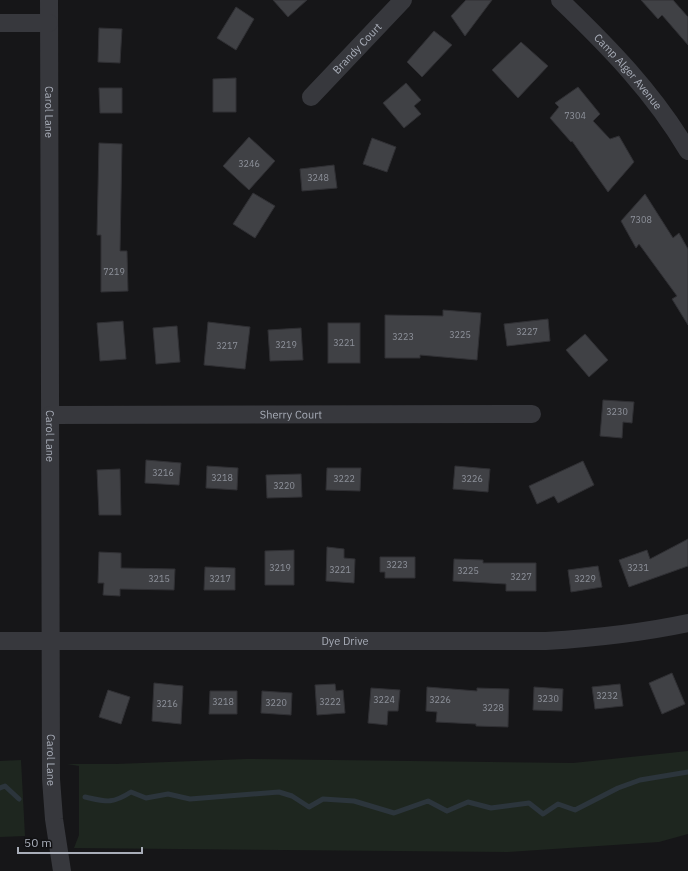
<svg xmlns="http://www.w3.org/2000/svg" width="688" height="871" viewBox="0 0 688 871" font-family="'IBM Plex Sans',sans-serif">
<rect width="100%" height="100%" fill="#161618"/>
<!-- green -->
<g fill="#1e261f">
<path d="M688 751V834L659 842 508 852 74 848 79 835V766L67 764H116L246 759 573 763Z"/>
<path d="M21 760 25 836 0 837V761Z"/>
</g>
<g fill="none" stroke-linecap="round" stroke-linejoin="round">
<!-- stream -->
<g stroke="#2c353c" stroke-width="5">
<path d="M0 788 5 786 19 799"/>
<path d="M85 797C107 802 112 804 131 792L146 798 168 794 190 799 279 792 292 796 309 807 323 799 354 801 394 813 428 801 447 811 468 802 491 808 529 803 543 814 558 804 575 810 618 788 640 780 688 772"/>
</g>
</g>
<!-- building -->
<g fill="#404145" stroke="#303034">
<path d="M273 0H307L288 17Z"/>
<path d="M466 0H492L465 36 451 16Z"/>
<path d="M641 0H673L688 17V45L662 15 658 19Z"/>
<path d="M236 7 254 19 236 50 217 38Z"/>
<path d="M99 28 122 29 120 63 98 62Z"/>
<path d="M434 31 452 45 422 77 407 62Z"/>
<path d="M521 42 548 66 518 98 492 70Z"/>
<path d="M236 78V112H213V79Z"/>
<path d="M406 83 421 100 414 106 421 114 404 128 383 103Z"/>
<path d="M578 87 600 114 593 121 610 139 619 136 634 162 608 192 572 141 571 142 550 118 559 107 555 103Z"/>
<path d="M99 88H122V113H100Z"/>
<path d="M249 137 275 161 249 190 223 166Z"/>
<path d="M372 138 396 147 387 172 363 164Z"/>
<path d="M99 143 122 144 120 251H127L128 291 101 292V235H97Z"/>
<path d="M334 165 337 188 302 191 300 169Z"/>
<path d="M253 193 275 206 255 238 233 224Z"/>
<path d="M645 194 673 238 679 233 688 249V325L672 299 677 296 639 244 636 248 621 221Z"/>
<path d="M443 310 481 313 477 360 420 355V358H385V315L443 316Z"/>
<path d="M548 319 550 341 507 346 504 324Z"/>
<path d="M123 321 126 359 100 361 97 323Z"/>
<path d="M208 322 250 327 245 369 204 365Z"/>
<rect x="328" y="323" width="32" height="40"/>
<path d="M177 326 180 362 156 364 153 328Z"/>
<path d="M301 328 303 360 270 361 268 330Z"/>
<path d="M585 334 608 360 589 377 566 350Z"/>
<path d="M603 400 634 402 632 423 623 422 622 438 600 436Z"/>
<path d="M146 460 181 463 179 485 145 483Z"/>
<path d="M583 461 594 485 558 503 554 496 537 504 529 486Z"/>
<path d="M207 466 238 468 237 490 206 488Z"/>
<path d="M455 466 490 469 488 492 453 489Z"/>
<path d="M327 468H361L360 491 326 490Z"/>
<path d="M120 469 121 515H99L97 470Z"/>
<path d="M301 474 302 497 267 498 266 475Z"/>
<path d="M688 539V566L629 587 619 560 647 550 650 559Z"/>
<path d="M327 547 344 549V558L355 559 354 583 326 581Z"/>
<path d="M294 550V585H265V551Z"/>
<path d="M99 552 121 553V568L175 569 174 590 120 589V596L103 595 104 583H98Z"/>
<path d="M380 557H415V578H385V572H380Z"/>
<path d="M454 559 483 560V563H536V591H506V584L453 581Z"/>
<path d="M598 566 602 587 571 592 568 570Z"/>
<path d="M205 567 235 568V590H204Z"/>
<path d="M672 673 685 704 662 714 649 683Z"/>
<path d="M154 683 183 686 181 724 152 721Z"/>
<path d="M335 684 336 691 343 690 345 713 317 715 315 685Z"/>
<path d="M620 684 623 706 595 709 592 687Z"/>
<path d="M427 687 477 691V688L509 689 508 727 476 726V724L436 722 437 712 426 711Z"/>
<path d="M534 687 563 689 562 711 533 710Z"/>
<path d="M371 688 400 690 398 711H388L387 725 368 723Z"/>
<path d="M108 690 130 697 121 724 99 717Z"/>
<path d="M210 691H237V714H209Z"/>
<path d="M262 691 292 693 291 715 261 713Z"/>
</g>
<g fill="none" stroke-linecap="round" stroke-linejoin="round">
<!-- minor -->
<g stroke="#37383d" stroke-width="18">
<path id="s1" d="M49 0 51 779 54 819 62 871"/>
<path id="s2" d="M560 0C608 46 654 93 688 151"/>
<path d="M0 23H49"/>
<path id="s3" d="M311 97 403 0"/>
<path id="s4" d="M50 415 532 414"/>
<path id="s5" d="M0 641H546C594 638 641 633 688 623"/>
</g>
</g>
<g text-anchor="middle" stroke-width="4" stroke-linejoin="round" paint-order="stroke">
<!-- number labels -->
<g font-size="9" fill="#8e929b">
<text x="575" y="119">7304</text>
<text x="249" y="167">3246</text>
<text x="318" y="181">3248</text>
<text x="641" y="223">7308</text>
<text x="114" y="275">7219</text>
<text x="527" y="335">3227</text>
<text x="460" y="338">3225</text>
<text x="403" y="340">3223</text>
<text x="344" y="346">3221</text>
<text x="286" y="348">3219</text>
<text x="227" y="349">3217</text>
<text x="617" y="415">3230</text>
<text x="163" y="476">3216</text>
<text x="222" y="481">3218</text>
<text x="344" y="482">3222</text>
<text x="472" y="482">3226</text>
<text x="284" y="489">3220</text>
<text x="397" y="568">3223</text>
<text x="280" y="571">3219</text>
<text x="638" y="571">3231</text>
<text x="340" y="573">3221</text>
<text x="468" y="574">3225</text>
<text x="521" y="580">3227</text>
<text x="159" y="582">3215</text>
<text x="220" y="582">3217</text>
<text x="585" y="582">3229</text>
<text x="607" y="699">3232</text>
<text x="548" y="702">3230</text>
<text x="384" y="703">3224</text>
<text x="440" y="703">3226</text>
<text x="223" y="705">3218</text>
<text x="330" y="705">3222</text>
<text x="276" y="706">3220</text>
<text x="167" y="707">3216</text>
<text x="493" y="711">3228</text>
</g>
<!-- street labels -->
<g font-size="11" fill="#a8adb8" stroke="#111113">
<text dy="4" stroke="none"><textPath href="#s3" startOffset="67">Brandy Court</textPath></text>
<text dy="4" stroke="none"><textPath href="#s2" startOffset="99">Camp Alger Avenue</textPath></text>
<text dy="4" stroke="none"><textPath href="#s1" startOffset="112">Carol Lane</textPath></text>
<text dy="4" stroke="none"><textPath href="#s4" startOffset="241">Sherry Court</textPath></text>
<text dy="4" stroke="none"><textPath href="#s1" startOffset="436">Carol Lane</textPath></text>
<text dy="4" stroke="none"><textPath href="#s5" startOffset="345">Dye Drive</textPath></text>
<text dy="4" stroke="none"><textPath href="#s1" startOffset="760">Carol Lane</textPath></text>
</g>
</g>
<!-- scale -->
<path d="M18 847v6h124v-6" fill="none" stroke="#a8adb8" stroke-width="2"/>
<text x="24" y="847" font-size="12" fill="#a8adb8" stroke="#111113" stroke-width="3" paint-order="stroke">50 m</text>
</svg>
